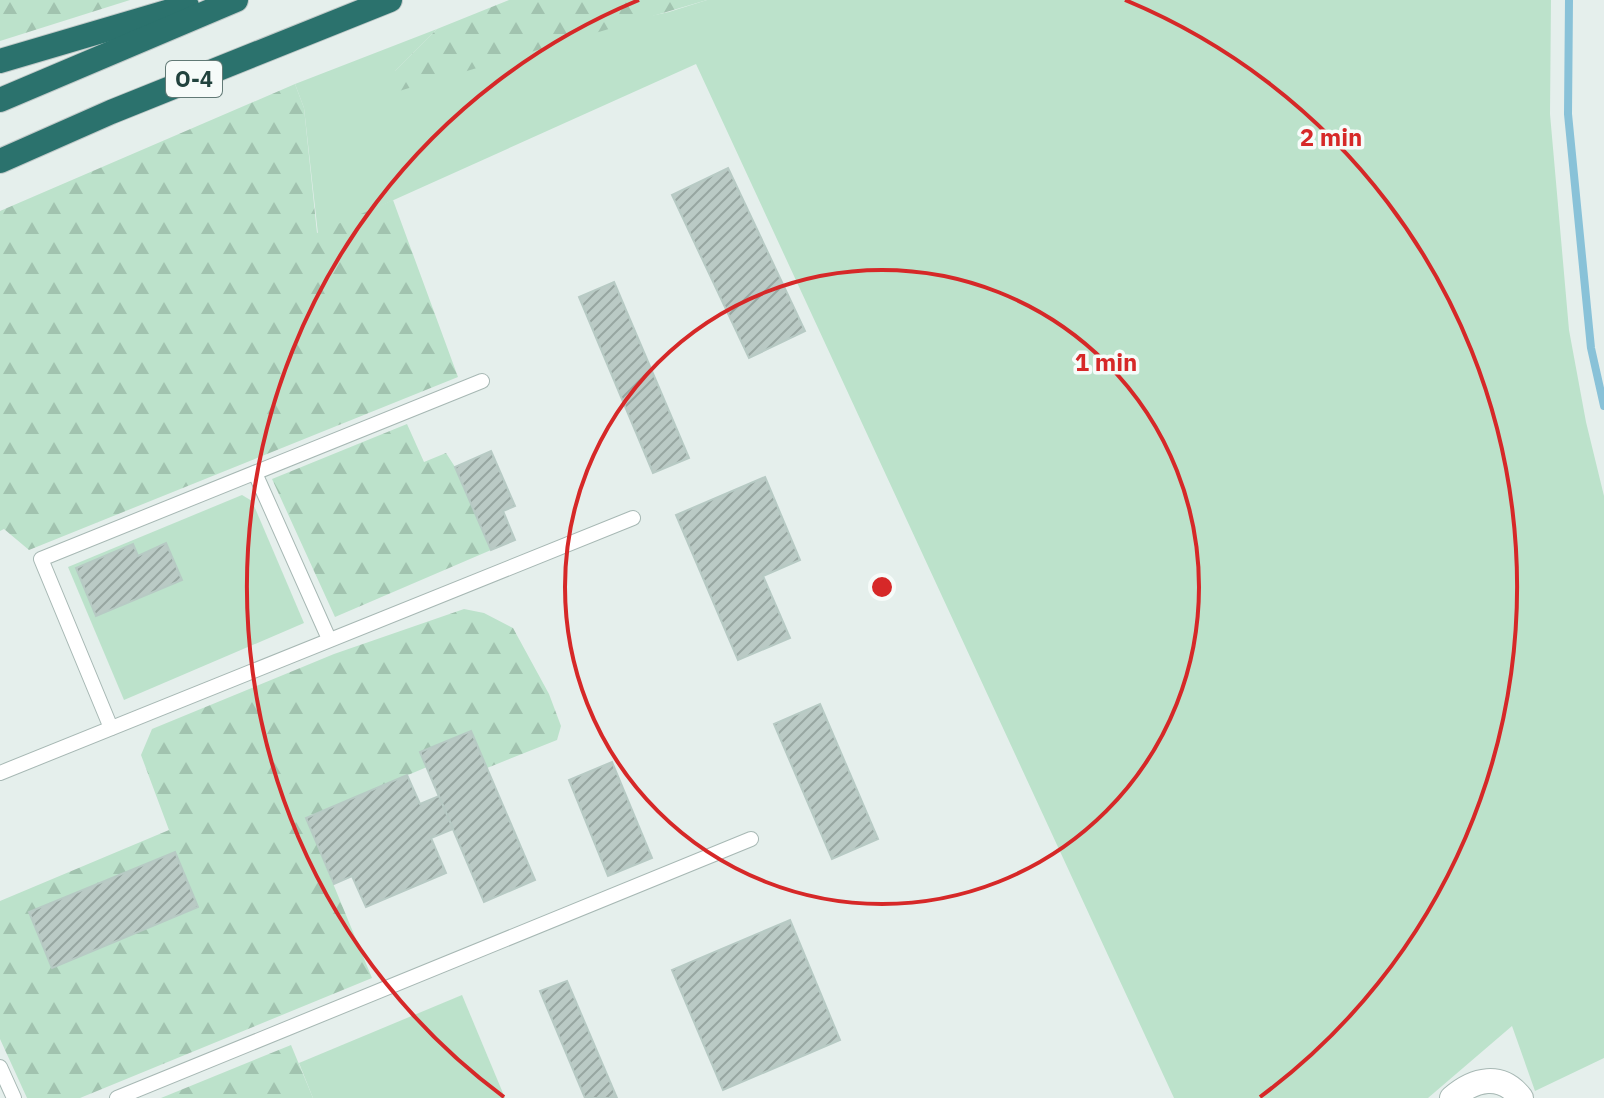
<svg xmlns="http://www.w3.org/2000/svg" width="1604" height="1098" viewBox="0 0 1604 1098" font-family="'IBM Plex Sans',sans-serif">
<defs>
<pattern id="forest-firs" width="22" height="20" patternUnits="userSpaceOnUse" patternTransform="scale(2)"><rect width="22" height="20" fill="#bce2cb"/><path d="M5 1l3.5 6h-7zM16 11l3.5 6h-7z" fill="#a1c3af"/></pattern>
<pattern id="building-hatch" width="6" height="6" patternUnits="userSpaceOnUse" patternTransform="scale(2)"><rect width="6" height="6" fill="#bacac5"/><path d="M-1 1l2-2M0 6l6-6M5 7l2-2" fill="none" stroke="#97a6a1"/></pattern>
</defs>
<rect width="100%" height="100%" fill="#e5efec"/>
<!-- green -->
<g fill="#bce2cb">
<path d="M707 0H1551L1550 114 1569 330 1586 422 1604 496V1058L1535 1091 1512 1026 1428 1098H1174L696 64 318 234 304 108 295 84 437 29 395 71 669 12Z"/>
<path d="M242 495 252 501 304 623 124 700 68 567Z"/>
<path d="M462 995 505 1098H313L299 1063Z"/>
</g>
<!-- forest -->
<g fill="url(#forest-firs)">
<path d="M0 0H130L0 41Z"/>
<path d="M509 0H707L399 91 395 71 437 29Z"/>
<path d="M295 84 304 108 317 233 393 200 458 377 29 550 4 529 0 531V211Z"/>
<path d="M407 424 424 462 446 453 455 467 491 550 335 617 272 479Z"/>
<path d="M464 609 484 613 513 628 549 694 561 726 557 740 487 768 471 731 421 752 427 767 306 818 372 978 80 1098H27L0 1039V901L169 830 141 755 152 729 334 654Z"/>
<path d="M291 1045 313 1098H161Z"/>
</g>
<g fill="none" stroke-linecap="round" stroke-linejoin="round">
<!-- stream -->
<path stroke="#89c2d8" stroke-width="8" d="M1569 0 1568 114 1591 348 1604 406"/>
</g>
<!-- building -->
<g fill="url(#building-hatch)" stroke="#b7cac4" stroke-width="2">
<path d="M728 168 805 331 749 358 672 195Z"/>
<path d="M614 282 689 458 653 473 579 297Z"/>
<path d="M491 451 515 506 503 511 515 540 491 550 455 467Z"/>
<path d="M765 477 800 560 763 576 790 638 738 660 676 515Z"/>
<path d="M166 543 182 580 96 616 76 568 133 544 138 556Z"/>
<path d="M820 704 878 839 832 859 774 724Z"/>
<path d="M471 731 535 880 484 902 420 752Z"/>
<path d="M612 762 652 858 608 876 569 780Z"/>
<path d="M407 775 420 804 439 796 453 829 431 838 446 873 366 907 352 876 334 884 306 818Z"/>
<path d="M175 852 198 907 52 968 29 912Z"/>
<path d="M790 920 840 1040 723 1090 672 970Z"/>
<path d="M567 981 617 1098H585L540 991Z"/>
</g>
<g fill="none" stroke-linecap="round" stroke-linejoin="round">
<!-- service casing -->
<g stroke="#a7b8b4" stroke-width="16">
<g id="service">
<path d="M255 473 329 639"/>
<path d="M111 728 41 559 482 381"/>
<path d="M0 773 633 518"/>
<path d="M0 1067 14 1098"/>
<path d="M117 1098 751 839"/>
</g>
</g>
<!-- minor casing -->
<g stroke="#a7b8b4" stroke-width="26">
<path id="minor" d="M1452 1098C1474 1079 1501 1072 1521 1098"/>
</g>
<!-- motorway casing -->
<g stroke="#c1cac9" stroke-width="26">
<g id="motorway">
<path d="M0 61 187 6"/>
<path d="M0 100 236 0"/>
<path d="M0 161 111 112 390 0"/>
</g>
</g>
<!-- service -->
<use href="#service" stroke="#fff" stroke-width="14"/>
<!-- minor -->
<use href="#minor" stroke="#fff" stroke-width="24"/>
<!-- motorway -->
<use href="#motorway" stroke="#2b726d" stroke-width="24"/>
</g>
<!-- distance rings -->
<g fill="none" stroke="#d62828" stroke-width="4">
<circle cx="882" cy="587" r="317"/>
<path d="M504 1097A635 635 0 0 1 639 0M1125 0A635 635 0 0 1 1260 1097"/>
</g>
<g text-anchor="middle" stroke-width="7" stroke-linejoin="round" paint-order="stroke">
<!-- shield labels -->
<rect fill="#f6fbf9" stroke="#627a76" stroke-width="2" x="166" y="61" width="56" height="36" rx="6"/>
<g font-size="22" font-weight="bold" fill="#22433e">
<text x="194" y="87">O-4</text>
</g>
</g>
<circle cx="882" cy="587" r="12" fill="#d62828" stroke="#f6fbf9" stroke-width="4"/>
<g font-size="24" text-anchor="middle" font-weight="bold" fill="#d62828" stroke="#f6fbf9" stroke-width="7" stroke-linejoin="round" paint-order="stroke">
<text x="1331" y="146">2 min</text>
<text x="1106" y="371">1 min</text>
</g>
</svg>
